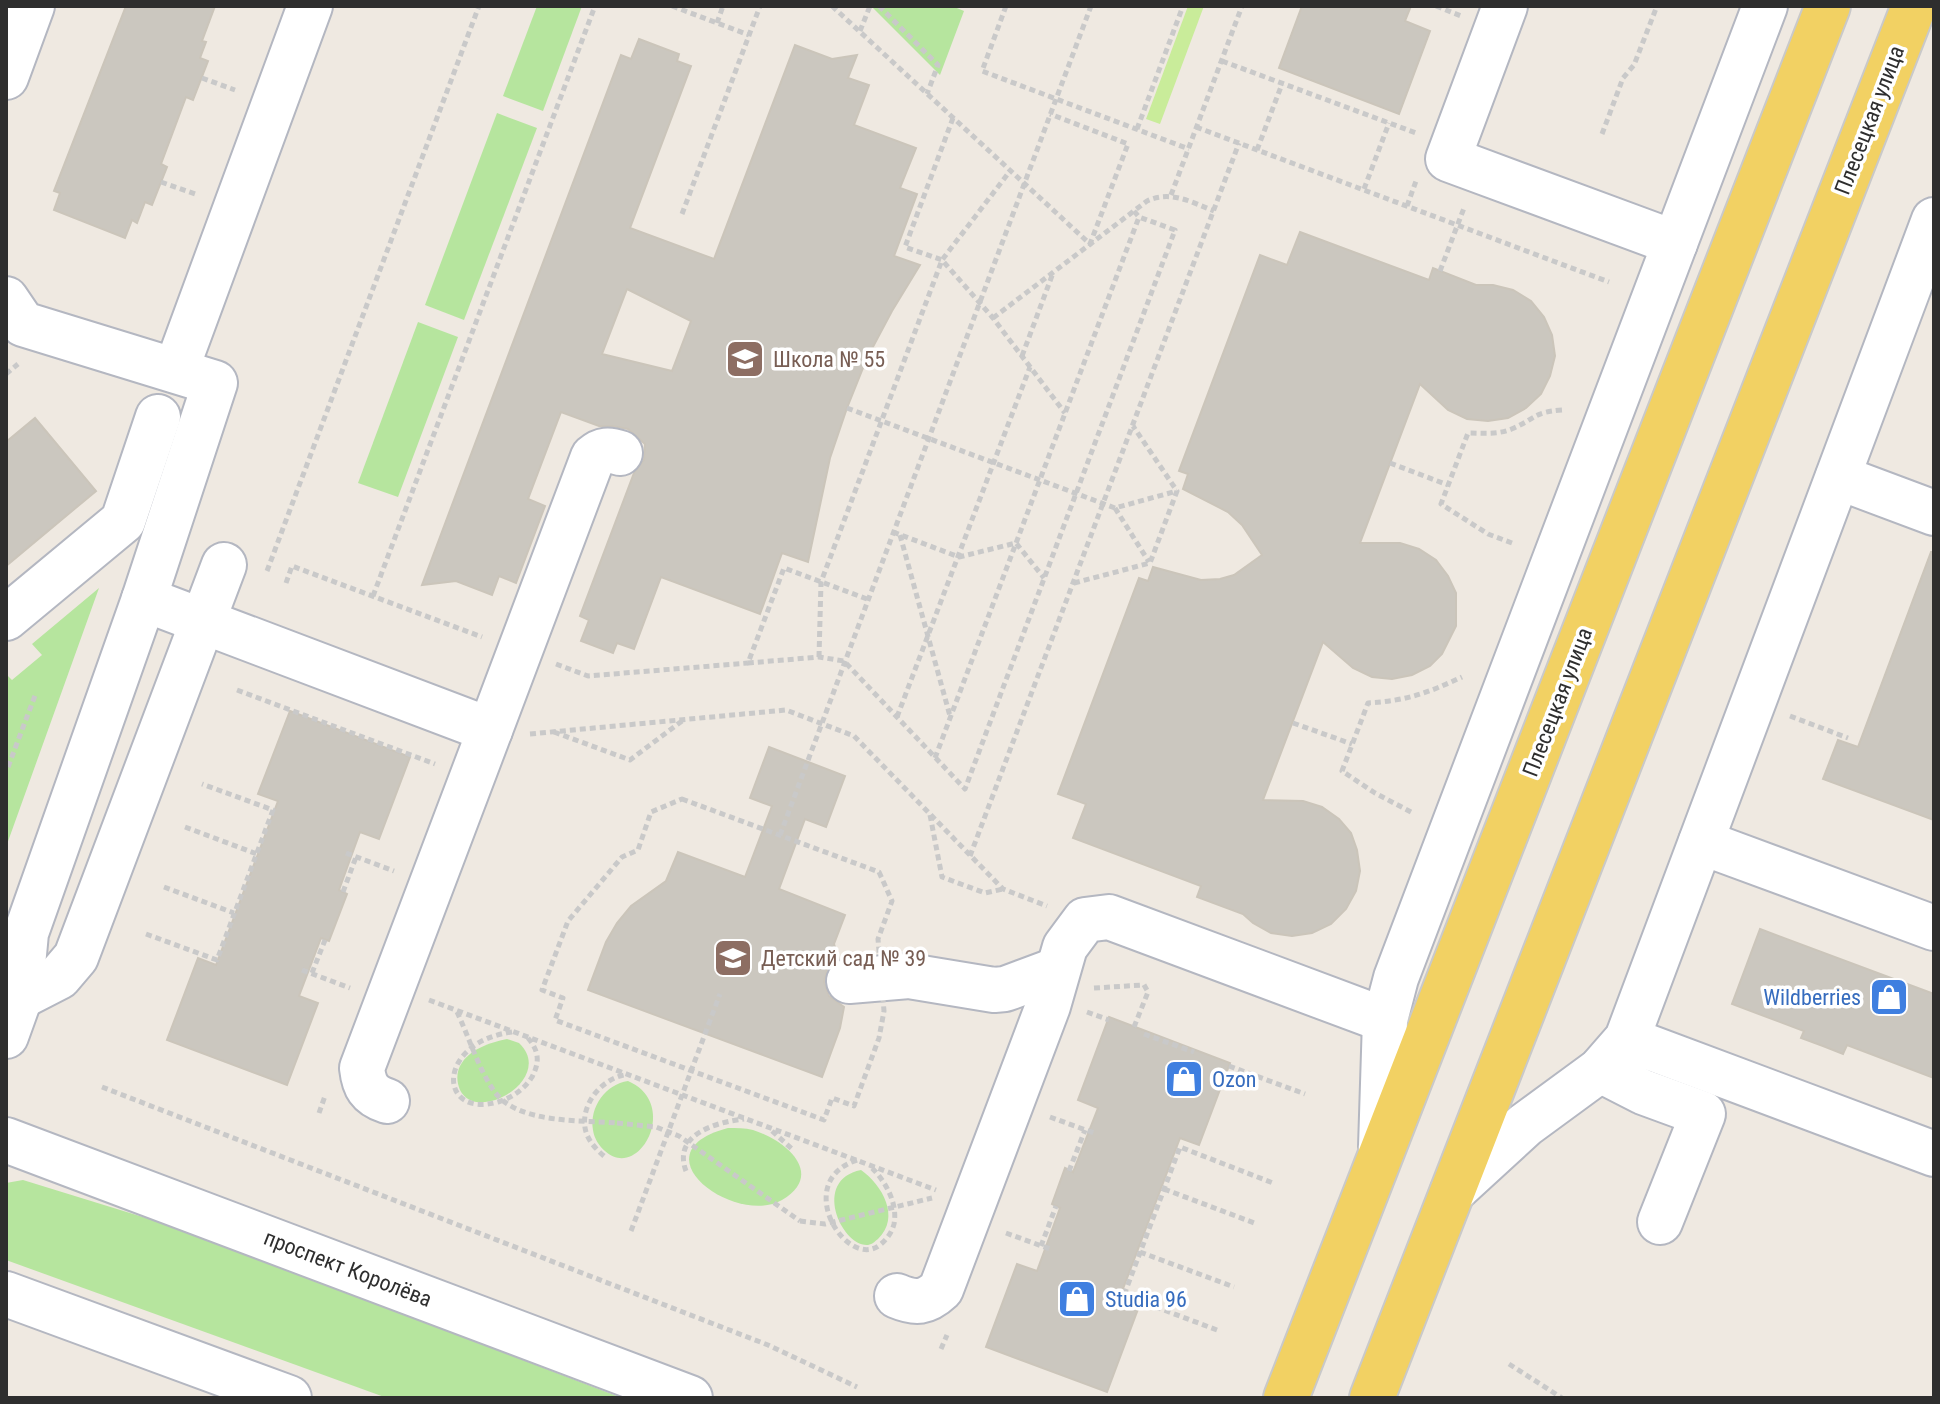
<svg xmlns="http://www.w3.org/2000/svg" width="1940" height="1404" viewBox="0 0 1940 1404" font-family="'Roboto Condensed',sans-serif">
<rect width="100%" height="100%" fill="#efe9e1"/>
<!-- green -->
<g fill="#b6e59e">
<path d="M537 6H582L543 111 503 96Z"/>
<path d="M871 6H952L964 11 940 75Z"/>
<path d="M497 113 537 128 464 320 425 305Z"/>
<path d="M418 322 458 337 398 497 358 483Z"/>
<path d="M99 588 6 847V674L12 680 42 655 32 644Z"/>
<path d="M507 1039 519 1043C556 1078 477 1125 460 1090 457 1083 456 1074 460 1066 469 1049 489 1043 507 1039Z"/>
<path d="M628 1081C681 1104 639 1182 605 1151 599 1146 594 1138 593 1130 589 1107 606 1084 628 1081Z"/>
<path d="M728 1128C736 1128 745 1128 753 1130 785 1140 826 1174 782 1200 736 1227 633 1153 728 1128Z"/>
<path d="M861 1170C882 1185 901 1217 878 1239 874 1242 873 1244 868 1245 842 1247 811 1180 861 1170Z"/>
<path d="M23 1180 185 1230 622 1398H387L6 1260V1183Z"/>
</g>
<!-- pitch -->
<path fill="#c9ec9a" d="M1188 6H1204L1160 124 1146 119Z"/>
<!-- building -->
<g fill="#cbc7bf" stroke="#cbc5ba" stroke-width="2" fill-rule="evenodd">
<path d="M126 6H215L202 41 206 42 200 58 208 61 193 100 186 97 161 164 167 167 152 205 145 202 137 223 132 220 125 238 54 210 60 193 54 191Z"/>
<path d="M1302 6H1411L1405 21 1430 31 1399 114 1279 68Z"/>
<path d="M639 39 679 54 677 61 691 66 630 228 714 259 795 45 832 59 857 55 848 78 869 85 854 125 916 148 900 188 917 194 894 256 920 265 892 311 867 358 847 408 830 458 808 562 782 553 760 614 661 577 634 649 617 643 613 653 581 641 589 620 580 616 634 473 644 460 645 444 628 429 612 426H599L561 412 528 499 545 506 516 583 499 576 492 595 456 581 422 585 621 55 631 59ZM627 289 691 321 672 371 602 354Z"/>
<path d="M1300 232 1429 280 1433 268 1476 285H1493L1513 290 1531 301 1544 317 1552 335 1555 356 1550 376 1541 394 1526 408 1508 418 1488 421 1467 419 1448 410 1420 384 1360 543H1400L1419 549 1436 560 1448 576 1456 593V626L1442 654 1430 666 1412 675 1392 679 1372 677 1353 668 1323 642 1263 800 1303 801 1322 807 1339 819 1351 833 1357 850 1360 871 1356 891 1346 909 1331 924 1312 933 1292 936 1271 933 1253 923 1243 914 1197 897 1201 886 1073 838 1086 804 1058 794 1139 578 1148 581 1153 567 1201 580 1220 579 1234 575 1262 555 1242 525 1228 512 1183 489 1188 474 1179 471 1260 255 1287 265Z"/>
<path d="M35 418 96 491 6 566V442Z"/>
<path d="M1931 552H1934V820L1823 779 1838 740 1858 747Z"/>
<path d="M290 711 410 757 379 839 360 832 339 890 347 894 329 941 321 938 299 996 318 1003 287 1085 167 1040 198 958 216 965 278 801 258 794Z"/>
<path d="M769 747 845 776 826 827 805 819 779 889 845 915 834 944 839 959 827 970 824 982 829 996 844 1007 840 1028 822 1077 588 990 606 942 617 923 631 906 666 881 678 852 745 877 772 806 750 798Z"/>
<path d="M1760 929 1934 994V1078L1847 1045 1843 1054 1823 1046 1801 1038 1804 1031 1732 1004Z"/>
<path d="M1109 1017 1230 1063 1199 1145 1180 1138 1118 1302 1138 1309 1107 1392 986 1347 1017 1264 1037 1271 1060 1208 1052 1204 1065 1168 1073 1172 1098 1108 1078 1100Z"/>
</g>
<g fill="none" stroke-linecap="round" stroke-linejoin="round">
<!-- minor casing -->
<g stroke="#b4b7c1" stroke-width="48">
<g id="minor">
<path d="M1505 6 1448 159 1675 243"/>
<path d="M6 77 32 6"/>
<path d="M6 299 23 324 215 383 144 599 26 933 20 997 6 1036"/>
<path d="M176 370 310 6"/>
<path d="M1838 477 1934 513"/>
<path d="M144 599 490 730 362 1068C364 1086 369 1095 387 1101"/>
<path d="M6 618 123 521 158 417"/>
<path d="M490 730 593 457C602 449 609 449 620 453"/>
<path d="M1701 842 1934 928"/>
<path d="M849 981 909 976 994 990 1005 989 1056 970"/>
<path d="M20 997 59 977 76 957 224 565"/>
<path d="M1627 1039 1934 1154"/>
<path d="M1600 1070 1643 1092 1703 1114 1660 1222"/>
<path d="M6 1140 690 1398"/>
<path d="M1381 1147 1385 1020 1396 978 1765 6"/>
<path d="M1453 1191 1525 1125 1600 1070 1627 1039 1934 220"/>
<path d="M6 1294 289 1398"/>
<path d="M897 1296C916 1304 926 1303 941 1289L1048 1006 1065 947 1085 920 1109 917 1385 1020"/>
</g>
</g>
<!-- major casing -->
<g stroke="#c9c9c9" stroke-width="48">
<g id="major">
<path d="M1286 1398 1828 6"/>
<path d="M1372 1398 1914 6"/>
</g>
</g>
<!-- path -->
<g stroke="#c9c9c9" stroke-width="5" stroke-dasharray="6 4" stroke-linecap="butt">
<path d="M672 6 749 35"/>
<path d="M832 6 1090 244 1128 144 1050 114"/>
<path d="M879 6 938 65 927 94"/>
<path d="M1006 6 982 71 1189 149"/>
<path d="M1436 6 1461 16"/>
<path d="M717 23 723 6"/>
<path d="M860 31 870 6"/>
<path d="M1222 61 1416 133"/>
<path d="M202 78 235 90"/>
<path d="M953 118 905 247 942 260 993 318 1065 413"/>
<path d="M1196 127 1609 282"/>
<path d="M1137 129 1183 6"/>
<path d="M1602 134 1623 78 1634 65 1657 6"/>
<path d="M1257 150 1282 84"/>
<path d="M161 182 198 195"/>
<path d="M1364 189 1389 123"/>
<path d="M1171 195 1242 6"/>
<path d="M1407 206 1416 181"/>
<path d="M682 214 760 6"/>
<path d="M1440 271 1464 208"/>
<path d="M993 318 1147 201C1171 190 1191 202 1214 211"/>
<path d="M1022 356 1053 273"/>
<path d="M6 374 18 364"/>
<path d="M847 408 1115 508 1177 491"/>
<path d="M1390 463 1448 485"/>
<path d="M1115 508 1149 562"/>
<path d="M893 532 959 557 1016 543 1044 578"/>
<path d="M900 535 950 716"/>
<path d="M1512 543 1488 534 1441 504 1468 433C1483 433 1499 435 1514 428 1536 418 1534 412 1562 410"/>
<path d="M267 571 479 6"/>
<path d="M286 583 292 566 482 637"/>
<path d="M1074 583 1150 563 1177 491 1133 426"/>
<path d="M373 596 595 6"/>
<path d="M867 599 784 568 748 663 819 657 844 661 965 789 1175 230 1139 217"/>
<path d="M819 657 821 582 942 260 1010 171"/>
<path d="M556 664 588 676 748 663"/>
<path d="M237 690 435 764"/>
<path d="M1790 716 1848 738"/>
<path d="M897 717 1030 367"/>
<path d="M1293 723 1352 744"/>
<path d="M554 732 630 760 682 721"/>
<path d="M530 734 786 710 854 736 1003 889 1047 906"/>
<path d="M935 758 1139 217 1134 211"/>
<path d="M8 767 36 693"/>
<path d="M682 799 879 872 892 901 878 939 884 1011 879 1038 854 1106 832 1098 824 1120 555 1020 563 998 542 990 568 921 622 857 638 850 651 812Z"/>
<path d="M1411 812 1375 793 1342 771 1368 703C1405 701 1428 693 1462 677"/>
<path d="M930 815 942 877 985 893 1003 889"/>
<path d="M185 827 257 854"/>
<path d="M780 835 1091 6"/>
<path d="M346 853 394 871"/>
<path d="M970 856 1239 143"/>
<path d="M164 887 234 913"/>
<path d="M343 892 356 857"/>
<path d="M146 934 217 960 273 810 202 784"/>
<path d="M302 970 350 988"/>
<path d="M312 973 325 940"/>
<path d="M1094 988 1143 985"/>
<path d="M429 1000 936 1190"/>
<path d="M457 1012C469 1037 478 1068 494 1091 517 1124 580 1120 617 1123"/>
<path d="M1087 1012 1109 1020"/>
<path d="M1134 1027 1148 992 1143 983"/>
<path d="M512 1032C436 1042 437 1119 498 1102 511 1098 524 1090 532 1077 540 1062 539 1051 528 1038"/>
<path d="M1144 1034 1194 1052"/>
<path d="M1229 1066 1305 1094"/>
<path d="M102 1087 768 1345 857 1387"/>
<path d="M319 1113 325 1096"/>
<path d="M1050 1117 1094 1133"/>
<path d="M772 1131 792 1149"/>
<path d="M604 1156C597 1150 591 1144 587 1135 577 1109 599 1080 624 1075"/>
<path d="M857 1160C790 1182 848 1273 881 1244 887 1239 892 1232 894 1224 898 1204 886 1182 872 1168"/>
<path d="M686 1171C672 1134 717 1122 744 1119"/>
<path d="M1069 1171 1085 1130"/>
<path d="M1164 1189 1257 1224"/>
<path d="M800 1221 825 1224 932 1198"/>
<path d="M631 1231 720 994"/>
<path d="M1006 1233 1050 1249"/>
<path d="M1041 1246 1056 1206"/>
<path d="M1140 1252 1234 1287"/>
<path d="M1217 1330 1124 1295 1180 1147 1273 1183"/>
<path d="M941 1349 947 1335"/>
<path d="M1509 1364 1562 1398"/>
</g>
<!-- minor -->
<use href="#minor" stroke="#fff" stroke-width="44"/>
<!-- major -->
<use href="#major" stroke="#f2d163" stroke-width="44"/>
<!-- path-bridge -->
<path stroke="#c9c9c9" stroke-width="5" stroke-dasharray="6 4" stroke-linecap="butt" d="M617 1123 656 1127 679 1136 800 1221"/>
</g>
<!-- icons -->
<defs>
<g id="school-square" transform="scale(2)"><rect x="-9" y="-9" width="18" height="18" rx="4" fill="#8d6e63" stroke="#fff"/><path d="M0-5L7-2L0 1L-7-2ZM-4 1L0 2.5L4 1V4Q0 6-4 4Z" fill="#fff"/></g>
<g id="shop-square" transform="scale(2)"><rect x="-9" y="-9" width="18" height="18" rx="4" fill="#3f7fe0" stroke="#fff"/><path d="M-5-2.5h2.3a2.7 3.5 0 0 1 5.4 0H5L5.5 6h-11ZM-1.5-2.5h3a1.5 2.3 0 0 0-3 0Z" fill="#fff"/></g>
</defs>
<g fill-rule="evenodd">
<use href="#school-square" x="745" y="359"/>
<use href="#school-square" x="733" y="958"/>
<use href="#shop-square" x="1889" y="997"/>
<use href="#shop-square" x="1184" y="1079"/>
<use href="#shop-square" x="1077" y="1299"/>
</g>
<g text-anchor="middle" stroke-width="7" stroke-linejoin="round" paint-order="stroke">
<!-- street labels -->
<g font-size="22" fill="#2e2e2e" stroke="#fff">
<text transform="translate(1869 120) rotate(-69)" y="8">Плесецкая улица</text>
<text transform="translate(1557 702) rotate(-69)" y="8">Плесецкая улица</text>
<text transform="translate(348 1268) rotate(21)" y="8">проспект Королёва</text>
</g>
<!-- education labels -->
<g font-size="22" fill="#785e54" stroke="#fff" text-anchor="start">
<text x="773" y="367">Школа № 55</text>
<text x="761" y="966">Детский сад № 39</text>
</g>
<!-- shop labels -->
<g font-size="22" fill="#366cbe" stroke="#fff" text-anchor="start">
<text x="1861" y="1005" text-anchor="end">Wildberries</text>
<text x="1212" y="1087">Ozon</text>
<text x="1105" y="1307">Studia 96</text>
</g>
</g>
<!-- border -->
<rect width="1940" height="1404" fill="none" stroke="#2e2e2e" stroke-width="16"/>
</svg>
